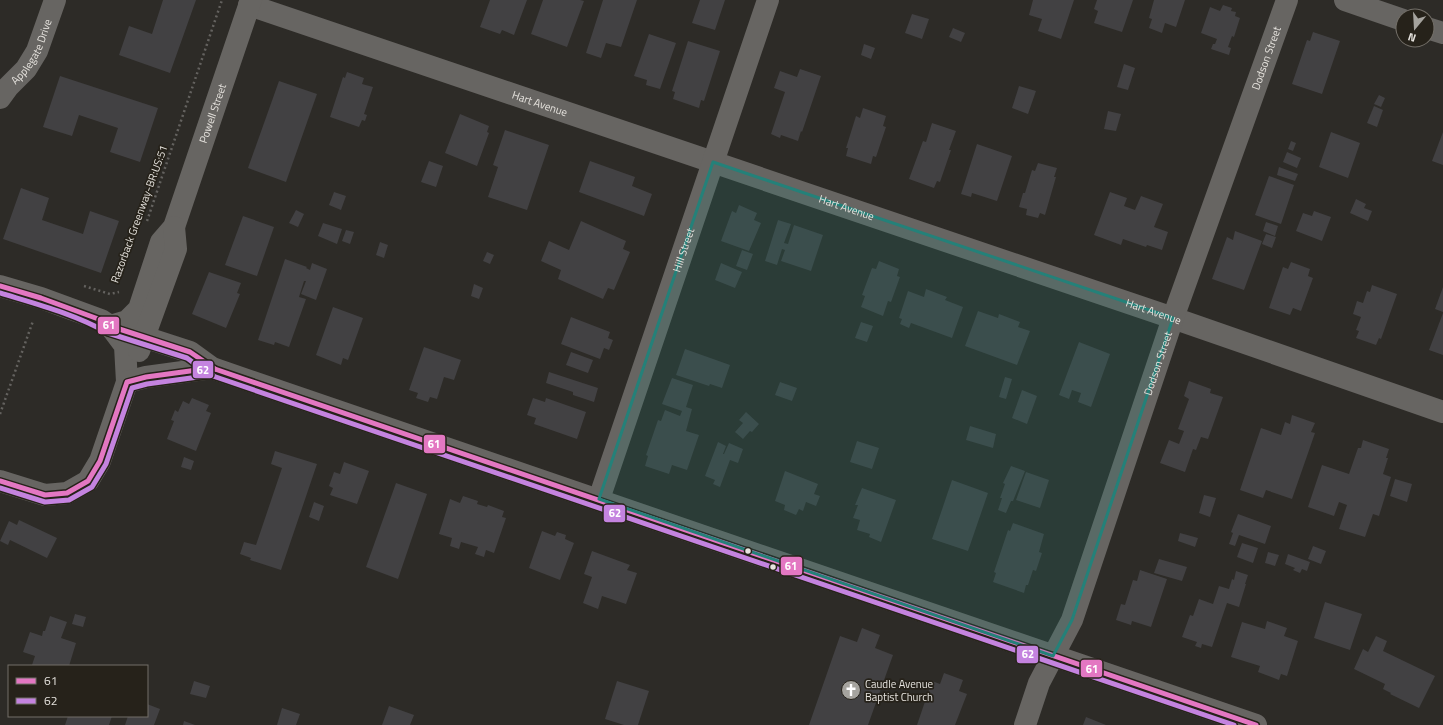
<svg xmlns="http://www.w3.org/2000/svg" width="1443" height="725" viewBox="0 0 1443 725" font-family="'Titillium Web',sans-serif">
<rect width="100%" height="100%" fill="#2d2b27"/>
<!-- building -->
<g fill="#424143">
<path d="M163 0H196L170 73 119 55 129 26 152 34Z"/>
<path d="M490 0H527L514 35 502 30 500 34 480 27Z"/>
<path d="M543 0H580L584 1 567 47 531 34Z"/>
<path d="M603 0H637L621 47 606 43 601 58 586 53Z"/>
<path d="M700 0H725L715 30 692 23Z"/>
<path d="M1033 0H1074L1061 39 1038 31 1042 19 1029 15Z"/>
<path d="M1097 0H1133L1122 32 1094 23 1098 11 1094 9Z"/>
<path d="M1154 0H1185L1176 27 1165 23 1162 33 1149 28 1152 19 1149 18Z"/>
<path d="M1223 5 1232 8 1231 11 1236 12 1235 16 1240 18 1234 37 1232 36 1228 47 1231 48 1229 55 1211 49 1213 44H1215L1217 39 1201 33 1210 7 1220 11Z"/>
<path d="M912 14 929 19 922 39 905 33Z"/>
<path d="M953 28 965 33 961 42 949 37Z"/>
<path d="M1313 32 1340 41 1322 94 1292 84 1307 40 1310 41Z"/>
<path d="M649 34 676 43 660 89 646 85 647 80 634 76Z"/>
<path d="M688 41 720 51 704 101 701 100 699 108 673 99 675 92 672 91Z"/>
<path d="M864 44 875 48 871 59 861 55Z"/>
<path d="M1124 64 1135 68 1128 90 1117 87Z"/>
<path d="M800 69 821 76 802 132 801 131 798 141 781 135 780 138 771 134 785 92 774 88 780 71 797 77Z"/>
<path d="M347 72 364 78 362 84 373 87 364 114 367 115 365 121 362 120 359 127 330 117 343 77 345 78Z"/>
<path d="M60 76 158 108 140 162 110 152 118 128 79 115 72 136 43 127Z"/>
<path d="M279 81 317 94 286 182 248 168Z"/>
<path d="M1019 86 1036 91 1028 114 1012 108Z"/>
<path d="M1379 95 1385 98 1381 107 1374 104Z"/>
<path d="M1374 106 1383 110 1377 127 1367 123Z"/>
<path d="M863 108 886 116 883 126 886 127 876 157 873 156 871 164 846 156 848 148H846L856 116 860 118Z"/>
<path d="M1108 111 1121 114 1116 131 1104 129Z"/>
<path d="M460 114 489 126 487 132 489 133 477 166 445 153Z"/>
<path d="M932 123 956 131 949 150H951L940 182 937 181 934 188 909 179 923 141 926 142Z"/>
<path d="M505 130 549 145 527 210 488 197 498 167 493 165Z"/>
<path d="M1331 132 1360 143 1348 178 1319 167Z"/>
<path d="M1443 132V165L1432 161Z"/>
<path d="M1291 141 1296 143 1293 151 1288 149Z"/>
<path d="M977 144 1012 156 997 201 972 193 971 197 961 194Z"/>
<path d="M1287 152 1301 158 1297 168 1283 162Z"/>
<path d="M429 161 443 166 436 187 421 182Z"/>
<path d="M590 161 635 177 632 186 652 194 644 216 579 192Z"/>
<path d="M1038 163 1057 168 1054 177H1056L1045 215 1040 213 1038 218 1026 215 1027 209 1019 207 1023 193H1025L1032 170 1035 171Z"/>
<path d="M1279 167 1298 174 1295 181 1277 175Z"/>
<path d="M1269 176 1294 185 1281 224 1255 215Z"/>
<path d="M21 188 49 198 42 220 83 234 90 211 119 221 101 273 3 239Z"/>
<path d="M334 192 346 196 341 210 329 205Z"/>
<path d="M1110 192 1127 198 1124 206 1135 210 1141 196 1163 204 1154 227 1168 232 1162 250 1147 245 1146 247 1123 239 1121 245 1094 235Z"/>
<path d="M1356 199 1366 204 1364 208 1372 211 1368 221 1350 213Z"/>
<path d="M739 205 757 213 754 220 761 223 749 251 721 241 732 211 736 213Z"/>
<path d="M296 210 304 214 298 227 289 223Z"/>
<path d="M1314 211 1331 217 1322 241 1296 231 1303 213 1312 216Z"/>
<path d="M243 216 274 227 257 276 225 265Z"/>
<path d="M778 220 791 224 784 243 788 244 794 225 823 235 811 271 781 261 785 250 782 249 777 265 765 261Z"/>
<path d="M581 221 626 241 623 249 630 252 614 290 608 288 603 299 558 279 561 270 541 261 549 241 569 250Z"/>
<path d="M1266 222 1278 226 1275 236 1263 231Z"/>
<path d="M323 223 342 229 337 244 318 236Z"/>
<path d="M346 230 354 232 350 244 342 241Z"/>
<path d="M1235 231 1262 241 1244 290 1212 279 1227 237 1233 240Z"/>
<path d="M1266 234 1276 237 1272 248 1262 244Z"/>
<path d="M380 242 388 245 384 258 376 255Z"/>
<path d="M742 250 753 254 747 270 736 266Z"/>
<path d="M487 252 494 255 490 264 483 261Z"/>
<path d="M285 259 307 267 306 268 310 270 312 263 327 269 316 300 301 294 306 281H304L299 297 306 299 289 347 275 342 274 345 258 340Z"/>
<path d="M879 261 899 269 897 276 900 277 891 302 888 301 883 316 861 307 865 296 862 295 872 268 876 269Z"/>
<path d="M1291 262 1310 269 1308 276 1313 278 1301 311 1293 308 1290 315 1269 308 1283 267 1288 269Z"/>
<path d="M721 263 742 272 735 288 715 280Z"/>
<path d="M209 272 241 283 237 293 240 294 226 328 192 314Z"/>
<path d="M474 284 483 288 479 299 471 296Z"/>
<path d="M1372 285 1397 294 1381 339 1379 338 1376 345 1356 338 1359 331 1356 330 1361 317 1353 314 1357 301 1363 303 1367 291 1370 292Z"/>
<path d="M1443 287V312L1435 309Z"/>
<path d="M926 289 947 297 945 300 963 307 952 338 911 323 909 328 900 324 902 319 899 318 908 291 924 297Z"/>
<path d="M333 307 363 318 348 360 343 358 341 365 316 355Z"/>
<path d="M978 311 998 318 999 314 1020 322 1018 327 1030 331 1017 365 965 346Z"/>
<path d="M1443 313V355L1429 350Z"/>
<path d="M571 317 610 332 608 338 613 340 609 350 604 348 600 359 561 344Z"/>
<path d="M861 322 873 326 867 342 855 338Z"/>
<path d="M1079 342 1110 354 1091 407 1078 402 1081 393 1072 390 1069 399 1059 395Z"/>
<path d="M424 347 461 360 454 380 444 377 437 399 430 397 428 402 416 398 418 393 409 390Z"/>
<path d="M685 349 730 365 722 388 710 384 709 386 676 375Z"/>
<path d="M571 352 593 360 588 373 566 365Z"/>
<path d="M549 372 598 388 594 402 573 395V392L546 383Z"/>
<path d="M1005 377 1012 379 1006 399 999 397Z"/>
<path d="M672 378 693 385 686 407 692 409 686 431 699 435 687 470 672 465 669 474 645 466 648 456 646 455 658 420 661 421 665 410 680 416 682 411 662 404Z"/>
<path d="M1189 381 1211 389 1210 393 1223 397 1208 439 1201 437 1196 450 1193 449 1185 472 1160 463 1169 440 1179 444 1184 431 1178 429 1189 399 1184 396Z"/>
<path d="M780 382 797 388 792 401 775 395Z"/>
<path d="M1022 390 1037 396 1027 424 1012 418Z"/>
<path d="M192 398 209 405 206 411 211 413 196 451 167 439 174 421 171 420 175 410 178 412 183 401 189 404Z"/>
<path d="M533 398 545 402 546 398 586 412 577 439 534 424 536 418 527 415Z"/>
<path d="M746 412 759 424 752 432 750 431 743 439 735 432 743 423 739 420Z"/>
<path d="M1292 415 1315 423 1311 432 1315 433 1292 499 1266 490 1263 498 1240 490 1261 428 1281 435 1285 422 1290 424Z"/>
<path d="M970 426 996 434 993 448 966 440Z"/>
<path d="M1363 440 1389 449 1386 458H1388L1383 474 1391 477 1379 516 1373 514 1365 537 1339 529 1347 505 1339 502 1334 516 1308 507 1322 465 1349 474 1358 448H1361Z"/>
<path d="M857 441 879 448 872 469 850 462Z"/>
<path d="M718 442 726 446 723 454H724L729 443 743 449 738 463 730 460 720 487 713 484 715 480 705 476Z"/>
<path d="M275 451 317 464 281 570 250 560 251 558 240 554 244 542 256 545 282 468 271 464Z"/>
<path d="M184 457 194 461 191 470 181 467Z"/>
<path d="M344 462 369 471 357 504 330 495 333 488 329 486 334 472 340 474Z"/>
<path d="M1011 466 1025 471 1013 501H1011L1006 513 998 510 1002 498H1000L1005 484 1003 483Z"/>
<path d="M785 471 818 484 814 494 820 496 816 506 806 502 803 511 799 509 796 515 784 510 785 505 775 501Z"/>
<path d="M1026 472 1049 480 1040 508 1016 500Z"/>
<path d="M1395 479 1412 484 1407 502 1390 496Z"/>
<path d="M952 480 988 493 968 551 932 539Z"/>
<path d="M396 483 427 494 398 579 366 567Z"/>
<path d="M862 488 896 500 881 542 869 537 870 534 857 530 860 520 853 518 858 505H855Z"/>
<path d="M1204 495 1216 498 1210 517 1199 513Z"/>
<path d="M463 496 478 501 477 504 487 507 488 505 504 511 502 517 506 518 494 553 486 550 484 557 475 554 478 547 461 542 459 549 450 546 452 538 439 534 450 499 460 503Z"/>
<path d="M314 502 324 506 319 521 309 517Z"/>
<path d="M1238 514 1271 526 1265 544 1239 535 1235 546 1229 544 1233 533 1231 532Z"/>
<path d="M19 520 57 538 47 558 10 540 8 545 0 541 9 521 17 525Z"/>
<path d="M1013 523 1044 534 1039 552 1042 553 1036 571 1033 570 1028 585H1026L1024 593 993 582 996 573 994 572 1008 530 1010 531Z"/>
<path d="M542 531 555 536 557 532 566 535 565 539 574 543 560 580 529 568Z"/>
<path d="M1180 533 1198 538 1195 547 1178 541Z"/>
<path d="M1242 543 1258 548 1253 563 1237 557Z"/>
<path d="M1313 546 1326 551 1321 564 1308 559Z"/>
<path d="M592 551 630 565 627 570 637 573 626 604 602 596 598 609 583 603 592 577 584 574Z"/>
<path d="M1268 552 1279 555 1275 566 1265 563Z"/>
<path d="M1288 554 1310 562 1307 571 1302 569 1300 573 1293 570 1295 568 1285 564Z"/>
<path d="M1159 559 1187 567 1182 581 1154 573Z"/>
<path d="M1140 570 1167 579 1151 627 1132 621 1131 625 1116 620 1121 604 1125 605 1133 580 1137 581Z"/>
<path d="M1236 571 1248 575 1245 584H1246L1239 607 1227 603 1212 647 1202 644 1201 648 1195 646 1197 642 1182 637 1190 615 1193 616 1199 599 1213 604 1219 586 1229 589 1232 579 1234 580Z"/>
<path d="M1325 602 1362 614 1350 650 1314 638Z"/>
<path d="M75 614 86 617 83 627 72 624Z"/>
<path d="M50 616 67 622 61 638 76 643 69 666H34L32 665 35 656 23 652 30 632 42 636 43 631H45Z"/>
<path d="M1267 621 1287 628 1284 636 1298 641 1287 676 1281 674 1279 680 1258 672 1260 666 1231 657 1242 622 1265 629Z"/>
<path d="M862 628 880 635 875 648 893 655 868 725H809L840 636 857 642Z"/>
<path d="M1376 636 1387 641 1383 651 1435 676 1419 708 1390 694 1391 693 1383 689 1385 684 1354 669 1363 649 1368 652Z"/>
<path d="M944 673 963 680 959 691 967 694 955 725H917L932 681 940 684Z"/>
<path d="M194 681 210 686 206 698 190 694Z"/>
<path d="M617 681 649 691 638 725H624L605 719Z"/>
<path d="M147 704 160 709 154 725H125L128 716H147Z"/>
<path d="M389 706 414 715 410 725H382Z"/>
<path d="M282 708 300 714 296 725H277Z"/>
<path d="M68 716H112L109 725H65Z"/>
<path d="M1086 717 1106 725H1083Z"/>
<path d="M184 721 195 725H183Z"/>
</g>
<g fill="none" stroke-linecap="round" stroke-linejoin="round">
<!-- path -->
<g stroke="#64625f" stroke-width="2.5" stroke-dasharray="2 3" stroke-linecap="butt">
<path d="M147 221 222 0"/>
<path d="M84 286 110 294 119 292"/>
<path d="M0 414 33 321"/>
</g>
<!-- minor -->
<g stroke="#676562" stroke-width="22">
<path d="M1345 0 1403 20"/>
<path id="s1" d="M249 5 1173 318 1443 412"/>
<path d="M1427 28 1443 33"/>
<path id="s2" d="M0 98 8 87 26 69 37 51 55 0"/>
<path d="M0 286 41 298 101 320 110 326 125 346 127 382 100 461 88 481 67 493 45 495 0 481"/>
<path d="M110 326 190 352 212 368 1256 725"/>
<path id="s3" d="M110 326 127 321 139 309 161 242 174 227 251 0"/>
<path d="M139 351 176 249 174 227"/>
<path d="M127 382 146 377 212 368"/>
<path id="s4" d="M599 499 768 0"/>
<path id="s5" d="M1025 725 1039 683 1072 620 1173 318 1287 0"/>
</g>
<!-- bus-1 casing -->
<g stroke="#26221a" stroke-width="8">
<g id="bus-1">
<path d="M0 286 41 298 101 320 110 326 190 352 215 369"/>
<path d="M0 481 45 495 67 493 88 481 100 461 127 382 146 377 212 368 1256 725"/>
</g>
</g>
<!-- bus-2 casing -->
<g stroke="#26221a" stroke-width="8">
<g id="bus-2">
<path d="M0 293C36 304 75 314 108 333L187 358 210 375 1234 725"/>
<path d="M0 488 45 502 69 500 92 487 106 464 132 388 147 384 213 375"/>
</g>
</g>
<!-- bus-1 -->
<use href="#bus-1" stroke="#e377c2" stroke-width="5"/>
<!-- bus-2 -->
<use href="#bus-2" stroke="#c483df" stroke-width="5"/>
</g>
<!-- marked area -->
<path fill="#248179" fill-opacity="0.2" stroke="#248179" stroke-width="3" stroke-linejoin="round" d="M713 162 1173 318 1072 620 1053 656 599 499Z"/>
<!-- icons -->
<defs>
<g id="church-disc" transform="scale(1)"><circle r="9.5" fill="#a5a39e" stroke="#26221a"/><path d="M-1.2-6h2.4v3.5h3.3v2.4h-3.3V6h-2.4V-.1h-3.3v-2.4h3.3Z" fill="#fff"/></g>
</defs>
<g fill-rule="evenodd">
<use href="#church-disc" x="851" y="690"/>
</g>
<!-- markers -->
<g fill="#e6e3de" stroke="#26221a" stroke-width="1.5">
<circle cx="748" cy="551" r="3.5"/>
<circle cx="773" cy="567" r="3.5"/>
</g>
<g text-anchor="middle" stroke-width="3.5" stroke-linejoin="round" paint-order="stroke">
<!-- street labels -->
<g font-size="11" fill="#e6e3de" stroke="#26221a">
<text dy="4" stroke="none"><textPath href="#s2" startOffset="57">Applegate Drive</textPath></text>
<text dy="4" stroke="none"><textPath href="#s5" startOffset="710">Dodson Street</textPath></text>
<text dy="4" stroke="none"><textPath href="#s1" startOffset="307">Hart Avenue</textPath></text>
<text dy="4" stroke="none"><textPath href="#s3" startOffset="245">Powell Street</textPath></text>
<text dy="4" stroke="none"><textPath href="#s1" startOffset="631">Hart Avenue</textPath></text>
<text transform="translate(139 214) rotate(-70)" y="4">Razorback Greenway-BR:US:51</text>
<text dy="4" stroke="none"><textPath href="#s4" startOffset="263">Hill Street</textPath></text>
<text dy="4" stroke="none"><textPath href="#s1" startOffset="955">Hart Avenue</textPath></text>
<text dy="4" stroke="none"><textPath href="#s5" startOffset="386">Dodson Street</textPath></text>
</g>
<!-- poi labels -->
<g font-size="11" fill="#e6e3de" stroke="#26221a" text-anchor="start">
<text x="865" y="688">Caudle Avenue<tspan x="865" dy="13">Baptist Church</tspan></text>
</g>
</g>
<g stroke="#26221a" stroke-width="1.5">
<rect x="97" y="316" width="23" height="19" rx="4" fill="#e377c2"/>
<rect x="192" y="360" width="22" height="19" rx="4" fill="#c483df"/>
<rect x="423" y="434" width="23" height="20" rx="4" fill="#e377c2"/>
<rect x="603" y="504" width="23" height="19" rx="4" fill="#c483df"/>
<rect x="780" y="556" width="23" height="20" rx="4" fill="#e377c2"/>
<rect x="1016" y="645" width="23" height="19" rx="4" fill="#c483df"/>
<rect x="1080" y="659" width="23" height="19" rx="4" fill="#e377c2"/>
</g>
<g font-size="11" text-anchor="middle" font-weight="bold" fill="#fff">
<text x="109" y="329">61</text>
<text x="203" y="374">62</text>
<text x="434" y="448">61</text>
<text x="615" y="517">62</text>
<text x="791" y="570">61</text>
<text x="1028" y="658">62</text>
<text x="1092" y="673">61</text>
</g>
<!-- legend -->
<rect x="8" y="665" width="140" height="52" fill="#26221a" stroke="#736f68"/>
<rect x="16" y="678" width="20" height="6" fill="#e377c2" stroke="#736f68"/>
<text x="44" y="685" font-size="12" fill="#e6e3de">61</text>
<rect x="16" y="698" width="20" height="6" fill="#c483df" stroke="#736f68"/>
<text x="44" y="705" font-size="12" fill="#e6e3de">62</text>
<!-- north arrow -->
<g transform="translate(1415 28) rotate(198)"><circle r="19" fill="#26221a" stroke="#736f68"/>
<path d="M0-3L7 15L0 10L-7 15Z" fill="#a5a39e"/>
<text y="-6" font-size="11" font-weight="bold" text-anchor="middle" fill="#e6e3de">N</text>
</g>
</svg>
